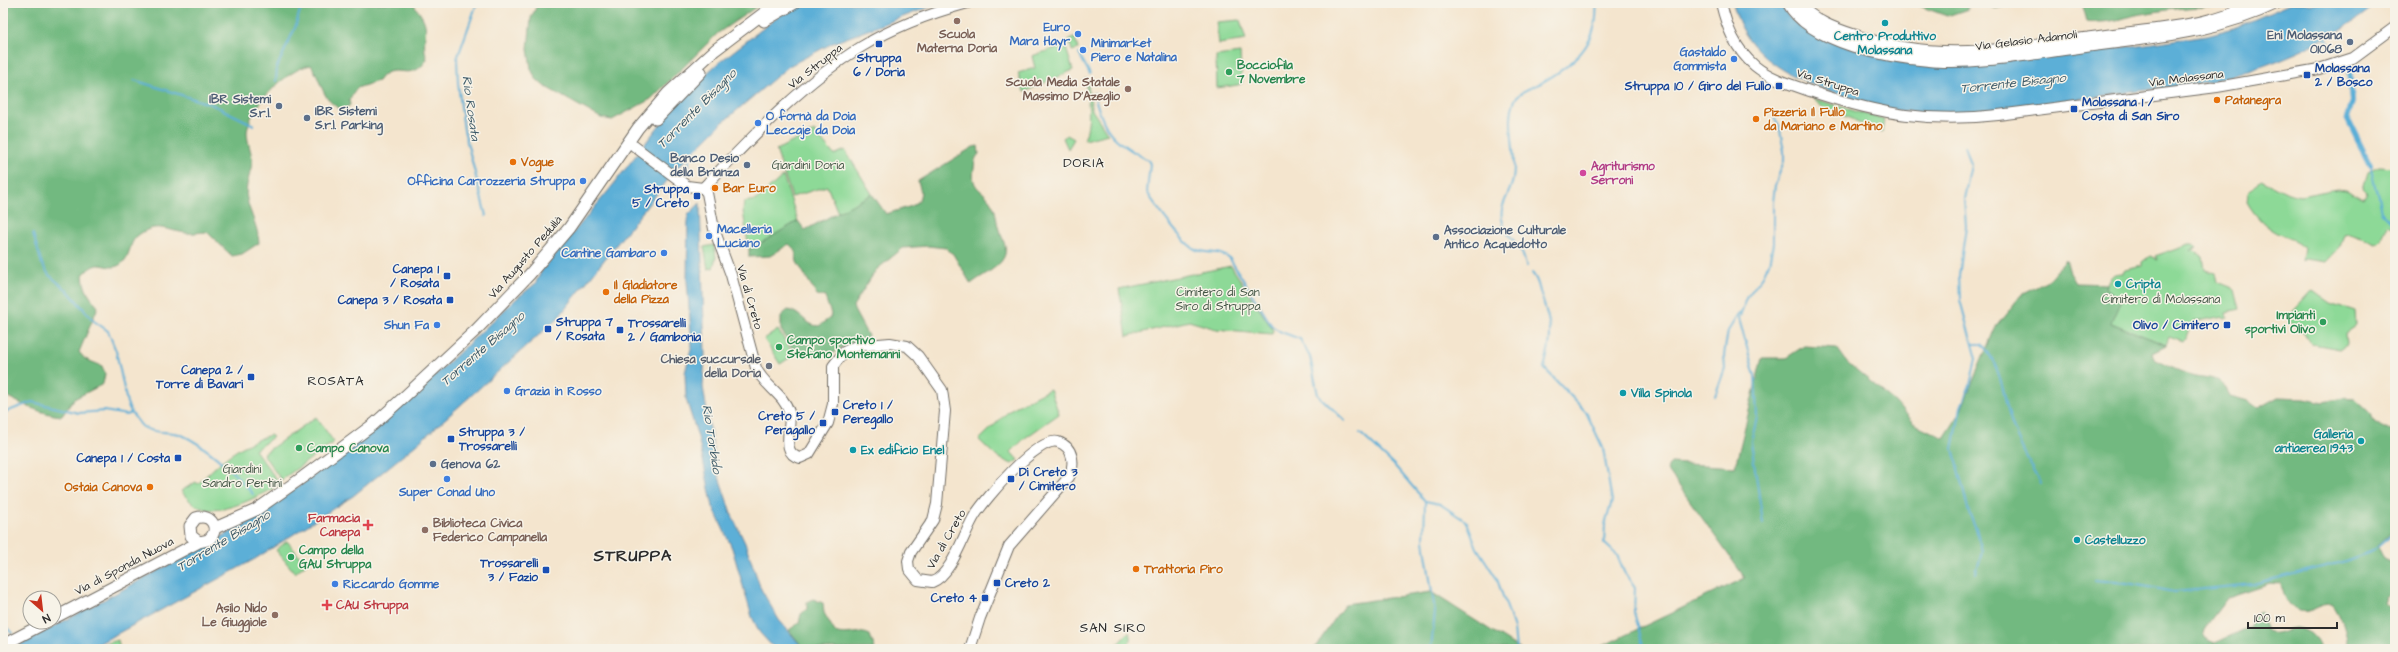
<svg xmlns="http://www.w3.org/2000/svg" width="2398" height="652" viewBox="0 0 2398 652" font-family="'Architects Daughter',sans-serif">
<rect width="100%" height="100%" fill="#f7f3e8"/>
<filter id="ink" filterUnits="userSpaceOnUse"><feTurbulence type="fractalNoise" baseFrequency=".025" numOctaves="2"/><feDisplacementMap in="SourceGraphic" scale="8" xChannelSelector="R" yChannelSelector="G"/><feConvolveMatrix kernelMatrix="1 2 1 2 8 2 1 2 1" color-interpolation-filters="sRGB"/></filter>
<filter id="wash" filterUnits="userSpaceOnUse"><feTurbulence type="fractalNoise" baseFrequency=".012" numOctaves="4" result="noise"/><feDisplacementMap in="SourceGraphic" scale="16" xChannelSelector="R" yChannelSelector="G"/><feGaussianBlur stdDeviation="0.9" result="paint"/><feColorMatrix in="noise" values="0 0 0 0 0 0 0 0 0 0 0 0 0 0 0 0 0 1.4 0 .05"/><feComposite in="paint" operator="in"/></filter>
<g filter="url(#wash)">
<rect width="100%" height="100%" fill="#f4e5ce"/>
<!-- green -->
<g fill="#8dd997" stroke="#5c8261">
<path d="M1240 20 1246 40 1219 44 1216 22Z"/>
<path d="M1075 38 1078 49 1072 51 1069 39Z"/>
<path d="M1065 45 1073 70 1024 92 1018 73 1035 68 1032 56Z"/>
<path d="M1240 53 1242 83 1238 85 1217 88 1216 56Z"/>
<path d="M1085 79H1087L1092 110 1108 134 1084 140C1092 120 1088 100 1085 79Z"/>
<path d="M1812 98 1884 120 1882 132 1821 106Z"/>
<path d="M814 131 834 155 845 150 872 194 838 213 827 186 792 197 776 150Z"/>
<path d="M1067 135 1074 139 1068 149 1063 138Z"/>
<path d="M2379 167 2395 168V228L2388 225 2381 240 2376 243 2349 234 2344 235 2340 247 2326 262 2305 259 2302 261 2304 247C2298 240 2290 239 2282 235 2267 229 2255 216 2247 202L2248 193 2261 180 2288 193 2300 196 2337 189 2346 190 2364 199 2367 193 2363 189 2368 172Z"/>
<path d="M783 176 798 221 749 250 743 211 744 202 756 200Z"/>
<path d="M2189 244H2193L2197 247 2190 251 2193 250 2203 257 2205 270 2216 273 2218 282 2235 289 2240 309 2226 312 2227 317 2223 318V316L2199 321 2195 320 2183 342 2169 337 2166 345 2111 323 2115 297 2106 288C2108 277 2113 273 2124 273L2125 270 2142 266V262L2150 256 2158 260 2155 256Z"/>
<path d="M714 245 716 257 713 268 708 269 704 247Z"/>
<path d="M1231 266 1273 330 1272 334 1216 329 1189 321 1127 336 1119 289Z"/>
<path d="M2313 290 2331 303 2355 311 2356 326 2346 333 2347 345 2340 349 2313 344 2287 318Z"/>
<path d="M778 330 794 355 780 364 764 339Z"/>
<path d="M1050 389 1059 414 1025 438 1011 452 1018 460 1012 464 997 457 979 440 1011 409Z"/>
<path d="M316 417 334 442 281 480 263 454Z"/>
<path d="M270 435 273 437 255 450 280 484C262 495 226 514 205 509 194 507 188 499 181 491L196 482 198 484C222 459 238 446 270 435Z"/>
<path d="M287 541 306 564 295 573 276 550Z"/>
<path d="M1129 632 1131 641 1123 649H1113Z"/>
<path d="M118 640 120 649H105L104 644Z"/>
</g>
<!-- forest -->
<g fill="#72b980" stroke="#4e7256">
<path d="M3 3H415V7C435 30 419 35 427 59 411 86 393 58 378 81L357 88 349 100 350 105 343 110C321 101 323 83 311 65 287 69 249 107 247 132 247 143 253 155 252 162 251 174 244 187 247 199 250 214 258 226 259 243L242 254 232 256 207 232C200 232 192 234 186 233 165 230 155 221 136 237 129 244 130 258 121 264 107 274 100 254 83 275 84 290 89 296 98 307L79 352 85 359 102 366 105 374 103 384 74 399 62 416C44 415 18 403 3 394Z"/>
<path d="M538 3H762L718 33 651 99 612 120 601 118 544 86 536 79 531 69 528 49 531 18Z"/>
<path d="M1911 3H1970L1968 9 1947 16Z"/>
<path d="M1990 3H2014L1994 8 1989 6Z"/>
<path d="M2082 3H2217L2212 7C2190 7 2169 9 2148 13 2126 16 2110 25 2087 21Z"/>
<path d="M978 146 979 154C974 159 975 162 974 168 970 191 983 187 992 204 997 212 996 222 999 230 1002 238 1007 245 1005 254 1002 267 980 276 971 284L953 254 946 248 928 246 903 248 876 270 853 306 854 310 868 336 865 339 841 348 831 355H808L792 348 781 330V316L788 310C801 312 806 326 819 326L830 318 831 314 825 297 817 295 797 262 795 250 789 244 770 256 749 257V250L798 221 805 230 872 194 886 214 912 206 919 201 921 192 918 181 973 147Z"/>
<path d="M2066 259 2070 273 2076 283 2107 284 2106 288 2121 300 2111 323 2166 345 2152 352 2154 359C2165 364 2177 371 2189 374 2209 381 2219 372 2230 396L2248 401 2258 408 2278 397 2305 398 2324 402 2344 398 2355 399 2371 414 2374 422 2390 430 2395 429V529L2377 546 2384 560 2395 565V589L2386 597 2384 603 2395 614V649H2348C2348 636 2341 614 2332 604 2323 604 2319 607 2311 610 2291 617 2286 598 2280 584L2270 583 2228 597 2206 626 2204 634 2208 640 2215 643 2250 627 2253 614 2261 611 2267 632C2278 636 2284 629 2295 628 2305 628 2320 638 2319 649H1596L1745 578 1667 469 1671 463 1735 467 1762 358H1786L1804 346 1837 348 1847 362 1895 402 1913 423 1944 438 1959 415 1995 328 2021 295 2046 282Z"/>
<path d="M1431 592 1520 649H1314L1345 604Z"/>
<path d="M813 599 823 603 824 613 835 632C846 637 859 629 870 635L875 649H804L789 630 799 623 801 614 807 609V602Z"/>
</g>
<!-- water -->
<g fill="#5cafd7" stroke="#446d81">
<path d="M805 3H940L833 43 789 66 722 123 678 167 558 318 417 444 353 496 255 559 89 649H12L258 517 368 434 414 395 517 298 535 284 542 270 609 190 682 96 717 64 779 16Z"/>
<path d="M1733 3H1780L1789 17 1801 28 1818 37 1899 62 1918 65 1954 66 2133 46 2207 35 2234 28 2293 3H2378C2329 44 2268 68 2207 82 2157 89 2107 95 2057 102 1999 110 1941 120 1883 108 1861 103 1840 94 1819 87 1778 71 1743 49 1733 3Z"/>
<path d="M700 203 705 355 703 387 716 468 731 513 745 543 761 589 779 620 804 649H775L760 633 752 617 732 548 713 507 698 437 686 399 685 373 692 345 687 281 688 215Z"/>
</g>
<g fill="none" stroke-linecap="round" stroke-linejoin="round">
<!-- stream -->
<g stroke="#5cafd7" stroke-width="2">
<path d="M477 3 457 59 458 83 464 130 486 216"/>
<path d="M2323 37 2329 44"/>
<path d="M1079 54 1090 74"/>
<path d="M134 80 213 105 254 125"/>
<path d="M276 81 277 67 295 28 302 3"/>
<path d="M1094 93C1103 132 1114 142 1148 160L1150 164 1147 192C1155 205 1184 246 1197 250 1211 255 1217 249 1230 259L1272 326 1281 332 1300 339 1310 357 1318 395 1345 421"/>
<path d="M1965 146 1971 165 1964 199 1966 226 1959 276 1960 300 1976 359 1970 385 1961 407 1953 449 1969 513 1976 528 1982 552 1976 573"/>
<path d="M689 154V171"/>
<path d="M2370 165 2381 211 2395 225"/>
<path d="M33 234 42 264 49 275 68 291 94 321 108 331 116 351 127 403 131 412"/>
<path d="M1527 266C1524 260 1523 253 1519 247 1511 237 1504 232 1502 219 1499 205 1511 193 1513 179 1518 154 1504 119 1516 98 1520 91 1532 87 1539 84 1572 66 1600 44 1596 3"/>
<path d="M1532 273C1539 281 1538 286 1541 295 1552 327 1553 335 1544 368L1586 412 1603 448 1612 501 1605 525 1604 543 1617 555 1624 572 1635 588 1634 612 1644 649"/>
<path d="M1973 344H1982C2004 371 2002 396 2013 427 2020 447 2031 465 2041 483"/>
<path d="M1715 396 1725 368 1724 355 1728 331 1739 313"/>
<path d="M3 413 32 402 79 413 104 411 127 415 131 413C136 417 138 423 143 427 156 435 170 430 182 435 210 448 233 471 253 494"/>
<path d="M1360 433 1394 465 1425 501 1440 504 1467 522 1477 548 1497 579 1514 628 1516 649"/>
<path d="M1425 501 1424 541 1435 611 1431 649"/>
<path d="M1763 523 1751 441 1757 417 1755 376 1739 319 1748 296 1763 276 1769 263 1773 244V202L1775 185 1784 161V151L1779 125 1774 117"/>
<path d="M2094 580 2127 583 2175 592 2253 584 2346 561 2373 551 2395 532"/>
<path d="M3 624 12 633"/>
</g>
<!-- canal -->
<path stroke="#5cafd7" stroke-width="6" d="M2349 69 2352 102 2347 118 2370 165"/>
</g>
</g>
<g filter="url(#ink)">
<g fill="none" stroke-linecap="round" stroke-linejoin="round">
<!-- secondary casing -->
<g stroke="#716c64" stroke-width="12">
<g id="secondary">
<path d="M1721 3C1727 28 1735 49 1755 66 1772 80 1796 86 1816 93 1880 114 1930 123 1998 115L2217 87 2319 69 2353 58 2395 27"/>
<path d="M634 146 687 186 703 188"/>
<path d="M703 188 707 193 714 229 731 275 756 368C763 385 784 394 789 412 793 426 779 453 800 458L809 454 828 423 833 404V366L844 352 856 346 890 343 907 346 918 356 942 390 945 411 937 504 933 520 911 552 908 561 909 569 918 580 932 582C952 575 964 532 975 515 986 498 1038 436 1058 442 1074 447 1075 465 1069 477L1009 546 980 618 970 649"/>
<path d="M703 188C751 138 801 84 861 47 894 27 931 13 968 3"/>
</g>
</g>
<!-- primary casing -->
<g stroke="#716c64" stroke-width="13">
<g id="primary">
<path d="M1788 3C1810 44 1892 58 1934 61 1981 64 2029 54 2075 48 2144 38 2214 34 2277 3"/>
<path d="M1798 3C1814 21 1832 28 1854 35 1937 64 2004 49 2088 38 2126 32 2167 30 2205 21 2223 17 2241 10 2259 3"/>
<path d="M764 21 795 3"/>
<path d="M656 119 701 72"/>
<path d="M215 528 256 510 303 477 374 424 404 397 476 330 529 275 569 228 638 128 668 93 715 50 777 3"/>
<path d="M54 618 199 542 208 540C221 530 212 513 196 518L190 526 191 536 199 542"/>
<path d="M3 645 47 622"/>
</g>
</g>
<!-- secondary -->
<use href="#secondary" stroke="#fff" stroke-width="10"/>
<!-- primary -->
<use href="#primary" stroke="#fff" stroke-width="11"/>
</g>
</g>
<!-- markers -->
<g fill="#8d6e63" stroke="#f7f3e8" stroke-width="1.5">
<circle cx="957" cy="21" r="4"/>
<circle cx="1128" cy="89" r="4"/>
<circle cx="425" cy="530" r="4"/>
<circle cx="275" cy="615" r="4"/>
</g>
<g fill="#0f9aa8" stroke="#f7f3e8" stroke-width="1.5">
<circle cx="1885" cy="23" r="4"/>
<circle cx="2118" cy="284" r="4"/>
<circle cx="1623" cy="393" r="4"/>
<circle cx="2361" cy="441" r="4"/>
<circle cx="853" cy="450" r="4"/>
<circle cx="2077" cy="540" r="4"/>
</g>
<g fill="#3f7fe0" stroke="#f7f3e8" stroke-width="1.5">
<circle cx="1078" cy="34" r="4"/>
<circle cx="1083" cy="50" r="4"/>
<circle cx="1734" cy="59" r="4"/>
<circle cx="758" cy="123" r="4"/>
<circle cx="583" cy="181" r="4"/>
<circle cx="709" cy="236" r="4"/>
<circle cx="664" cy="253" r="4"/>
<circle cx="437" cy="325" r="4"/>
<circle cx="507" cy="391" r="4"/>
<circle cx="447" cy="479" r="4"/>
<circle cx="335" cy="584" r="4"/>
</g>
<g fill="#5c6f8a" stroke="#f7f3e8" stroke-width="1.5">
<circle cx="2350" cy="42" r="4"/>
<circle cx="279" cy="106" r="4"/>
<circle cx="307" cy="118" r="4"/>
<circle cx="747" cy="165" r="4"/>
<circle cx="1436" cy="237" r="4"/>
<circle cx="433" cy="464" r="4"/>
</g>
<g fill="#1a4fb4" stroke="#f7f3e8" stroke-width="1.5">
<rect x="875" y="40" width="8" height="8" rx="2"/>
<rect x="2303" y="71" width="8" height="8" rx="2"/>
<rect x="1775" y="82" width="8" height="8" rx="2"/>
<rect x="2070" y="105" width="8" height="8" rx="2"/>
<rect x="693" y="192" width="8" height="8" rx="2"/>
<rect x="443" y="272" width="8" height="8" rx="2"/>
<rect x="446" y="296" width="8" height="8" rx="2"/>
<rect x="2223" y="321" width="8" height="8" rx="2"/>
<rect x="544" y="325" width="8" height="8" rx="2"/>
<rect x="616" y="326" width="8" height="8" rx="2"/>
<rect x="247" y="373" width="8" height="8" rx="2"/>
<rect x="831" y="408" width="8" height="8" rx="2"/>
<rect x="819" y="419" width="8" height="8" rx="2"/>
<rect x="447" y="435" width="8" height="8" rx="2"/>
<rect x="174" y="454" width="8" height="8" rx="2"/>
<rect x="1007" y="475" width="8" height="8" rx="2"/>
<rect x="542" y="566" width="8" height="8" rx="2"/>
<rect x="993" y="579" width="8" height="8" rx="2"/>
<rect x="981" y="594" width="8" height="8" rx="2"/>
</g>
<g fill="#2e9e5b" stroke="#f7f3e8" stroke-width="1.5">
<circle cx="1229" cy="72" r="4"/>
<circle cx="2323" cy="322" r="4"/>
<circle cx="779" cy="347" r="4"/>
<circle cx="299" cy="448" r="4"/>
<circle cx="291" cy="557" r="4"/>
</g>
<g fill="#e8710a" stroke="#f7f3e8" stroke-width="1.5">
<circle cx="2217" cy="100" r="4"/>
<circle cx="1756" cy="119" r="4"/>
<circle cx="513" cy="162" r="4"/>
<circle cx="715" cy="188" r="4"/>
<circle cx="606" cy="292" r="4"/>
<circle cx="150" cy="487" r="4"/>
<circle cx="1136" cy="569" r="4"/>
</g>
<circle fill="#d1479c" stroke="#f7f3e8" stroke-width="1.5" cx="1583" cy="173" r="4"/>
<circle fill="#6b7280" stroke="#f7f3e8" stroke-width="1.5" cx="769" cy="366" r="4"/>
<g fill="#e0444e" stroke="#f7f3e8" stroke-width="1.5">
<path d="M366 519h4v4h4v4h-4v4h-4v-4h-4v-4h4z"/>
<path d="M325 599h4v4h4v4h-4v4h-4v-4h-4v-4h4z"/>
</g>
<g text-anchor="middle" stroke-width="3" stroke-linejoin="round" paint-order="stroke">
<!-- shop labels -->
<g font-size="12" font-weight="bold" fill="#366cbe" stroke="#f7f3e8" text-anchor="end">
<text x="1070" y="31">Euro<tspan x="1070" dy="14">Mara Hayr</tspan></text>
<text x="1091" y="47" text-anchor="start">Minimarket<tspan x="1091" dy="14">Piero e Natalina</tspan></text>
<text x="1726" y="56">Gastaldo<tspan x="1726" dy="14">Gommista</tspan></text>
<text x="766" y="120" text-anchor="start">O fornà da Doia<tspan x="766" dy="14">Leccaje da Doia</tspan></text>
<text x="575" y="185">Officina Carrozzeria Struppa</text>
<text x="717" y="233" text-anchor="start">Macelleria<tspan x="717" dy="14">Luciano</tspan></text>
<text x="656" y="257">Cantine Gambaro</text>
<text x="429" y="329">Shun Fa</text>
<text x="515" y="395" text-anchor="start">Grazia in Rosso</text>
<text x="447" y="496" text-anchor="middle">Super Conad Uno</text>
<text x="343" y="588" text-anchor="start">Riccardo Gomme</text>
</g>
<!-- education labels -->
<g font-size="12" font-weight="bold" fill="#785e54" stroke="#f7f3e8" text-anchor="end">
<text x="957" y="38" text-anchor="middle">Scuola<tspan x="957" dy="14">Materna Doria</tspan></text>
<text x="1120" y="86">Scuola Media Statale<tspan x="1120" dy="14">Massimo D'Azeglio</tspan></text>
<text x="433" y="527" text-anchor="start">Biblioteca Civica<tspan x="433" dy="14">Federico Campanella</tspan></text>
<text x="267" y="612">Asilo Nido<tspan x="267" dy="14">Le Giuggiole</tspan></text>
</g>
<!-- service labels -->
<g font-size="12" font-weight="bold" fill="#4e5e75" stroke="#f7f3e8" text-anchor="end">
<text x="2342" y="39">Eni Molassana<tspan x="2342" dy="14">01068</tspan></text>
<text x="271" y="103">IBR Sistemi<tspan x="271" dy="14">S.r.l.</tspan></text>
<text x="315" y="115" text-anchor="start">IBR Sistemi<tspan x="315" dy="14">S.r.l. Parking</tspan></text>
<text x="739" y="162">Banco Desio<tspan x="739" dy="14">della Brianza</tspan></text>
<text x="1444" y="234" text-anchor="start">Associazione Culturale<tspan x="1444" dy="14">Antico Acquedotto</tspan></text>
<text x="441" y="468" text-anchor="start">Genova 62</text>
</g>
<!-- culture labels -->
<g font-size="12" font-weight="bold" fill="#0d838f" stroke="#f7f3e8" text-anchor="start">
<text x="1885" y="40" text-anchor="middle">Centro Produttivo<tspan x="1885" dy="14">Molassana</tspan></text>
<text x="2126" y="288">Cripta</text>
<text x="1631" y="397">Villa Spinola</text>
<text x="2353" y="438" text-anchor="end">Galleria<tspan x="2353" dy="14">antiaerea 1943</tspan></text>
<text x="861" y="454">Ex edificio Enel</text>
<text x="2085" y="544">Castelluzzo</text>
</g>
<!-- street labels -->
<g font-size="12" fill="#2b2b2b" stroke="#f7f3e8">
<text transform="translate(2026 40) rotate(-7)" y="4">Via Gelasio Adamoli</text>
<text transform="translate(815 66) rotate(-38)" y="4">Via Struppa</text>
<text transform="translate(2186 78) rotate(-7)" y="4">Via Molassana</text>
<text transform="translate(1828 82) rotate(18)" y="4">Via Struppa</text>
<text transform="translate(525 257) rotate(-49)" y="4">Via Augusto Pedullà</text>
<text transform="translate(750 297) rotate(74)" y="4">Via di Creto</text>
<text transform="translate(946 539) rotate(-60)" y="4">Via di Creto</text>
<text transform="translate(124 566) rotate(-28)" y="4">Via di Sponda Nuova</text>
</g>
<!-- transit labels -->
<g font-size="12" font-weight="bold" fill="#164399" stroke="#f7f3e8" text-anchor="end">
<text x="879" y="62" text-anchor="middle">Struppa<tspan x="879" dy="14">6 / Doria</tspan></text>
<text x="2315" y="72" text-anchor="start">Molassana<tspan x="2315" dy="14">2 / Bosco</tspan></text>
<text x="1771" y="90">Struppa 10 / Giro del Fullo</text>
<text x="2082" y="106" text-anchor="start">Molassana 1 /<tspan x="2082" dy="14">Costa di San Siro</tspan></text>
<text x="689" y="193">Struppa<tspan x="689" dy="14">5 / Creto</tspan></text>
<text x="439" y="273">Canepa 1<tspan x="439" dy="14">/ Rosata</tspan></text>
<text x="442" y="304">Canepa 3 / Rosata</text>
<text x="556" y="326" text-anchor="start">Struppa 7<tspan x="556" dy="14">/ Rosata</tspan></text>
<text x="628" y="327" text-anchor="start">Trossarelli<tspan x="628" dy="14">2 / Gambonia</tspan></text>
<text x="2219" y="329">Olivo / Cimitero</text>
<text x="243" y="374">Canepa 2 /<tspan x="243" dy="14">Torre di Bavari</tspan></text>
<text x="843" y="409" text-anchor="start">Creto 1 /<tspan x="843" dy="14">Peregallo</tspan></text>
<text x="815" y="420">Creto 5 /<tspan x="815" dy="14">Peragallo</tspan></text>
<text x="459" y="436" text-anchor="start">Struppa 3 /<tspan x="459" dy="14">Trossarelli</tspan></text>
<text x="170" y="462">Canepa 1 / Costa</text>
<text x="1019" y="476" text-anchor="start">Di Creto 3<tspan x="1019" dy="14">/ Cimitero</tspan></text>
<text x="538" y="567">Trossarelli<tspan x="538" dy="14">3 / Fazio</tspan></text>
<text x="1005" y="587" text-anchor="start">Creto 2</text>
<text x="977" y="602">Creto 4</text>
</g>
<!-- leisure labels -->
<g font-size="12" font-weight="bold" fill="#27864d" stroke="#f7f3e8" text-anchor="start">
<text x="1237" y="69">Bocciofila<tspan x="1237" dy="14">7 Novembre</tspan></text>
<text x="2315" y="319" text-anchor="end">Impianti<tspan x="2315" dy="14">sportivi Olivo</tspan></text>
<text x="787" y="344">Campo sportivo<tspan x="787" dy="14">Stefano Montemanni</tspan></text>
<text x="307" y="452">Campo Canova</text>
<text x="299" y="554">Campo della<tspan x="299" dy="14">GAU Struppa</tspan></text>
</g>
<!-- food labels -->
<g font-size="12" font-weight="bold" fill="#c56008" stroke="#f7f3e8" text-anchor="start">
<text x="2225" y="104">Patanegra</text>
<text x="1764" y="116">Pizzeria Il Fullo<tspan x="1764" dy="14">da Mariano e Martino</tspan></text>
<text x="521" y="166">Vogue</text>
<text x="723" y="192">Bar Euro</text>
<text x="614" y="289">Il Gladiatore<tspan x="614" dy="14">della Pizza</tspan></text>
<text x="142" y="491" text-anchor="end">Ostaia Canova</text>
<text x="1144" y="573">Trattoria Piro</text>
</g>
<!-- park labels -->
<g font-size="12" fill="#445646" stroke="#f7f3e8">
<text x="808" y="169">Giardini Doria</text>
<text x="1218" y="296">Cimitero di San<tspan x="1218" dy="14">Siro di Struppa</tspan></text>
<text x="2161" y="303">Cimitero di Molassana</text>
<text x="242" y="473">Giardini<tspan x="242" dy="14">Sandro Pertini</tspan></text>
</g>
<!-- hotel labels -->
<g font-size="12" font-weight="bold" fill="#b23c85" stroke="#f7f3e8" text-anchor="start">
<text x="1591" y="170">Agriturismo<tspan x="1591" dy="14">Serroni</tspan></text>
</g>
<!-- worship labels -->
<g font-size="12" font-weight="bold" fill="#5b616d" stroke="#f7f3e8" text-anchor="end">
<text x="761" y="363">Chiesa succursale<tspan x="761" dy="14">della Doria</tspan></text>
</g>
<!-- health labels -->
<g font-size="12" font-weight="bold" fill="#be3a42" stroke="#f7f3e8" text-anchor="end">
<text x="360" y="522">Farmacia<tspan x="360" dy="14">Canepa</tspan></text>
<text x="336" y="609" text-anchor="start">CAU Struppa</text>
</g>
<!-- water labels -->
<g font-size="13" font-style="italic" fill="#3c5967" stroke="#f7f3e8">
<text transform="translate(2013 82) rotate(-6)" y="5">Torrente Bisagno</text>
<text transform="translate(472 108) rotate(82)" y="5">Rio Rosata</text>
<text transform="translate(696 108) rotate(-45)" y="5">Torrente Bisagno</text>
<text transform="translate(482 348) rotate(-41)" y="5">Torrente Bisagno</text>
<text transform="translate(713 439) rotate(81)" y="5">Rio Torbido</text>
<text transform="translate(223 540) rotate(-31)" y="5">Torrente Bisagno</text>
</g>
<!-- neighbourhood labels -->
<g font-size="13" letter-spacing="1" fill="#2b2b2b" stroke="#f7f3e8">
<text x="1084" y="167">DORIA</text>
<text x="336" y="385">ROSATA</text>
<text x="1113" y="632">SAN SIRO</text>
</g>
<!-- district labels -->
<g font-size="16" font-weight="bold" letter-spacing="1" fill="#2b2b2b" stroke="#f7f3e8">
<text x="633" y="561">STRUPPA</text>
</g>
</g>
<!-- margin -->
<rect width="2398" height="652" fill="none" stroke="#f7f3e8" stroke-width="16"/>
<!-- north arrow -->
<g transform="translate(42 610) rotate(152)"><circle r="19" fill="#f7f3e8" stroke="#a5a39c"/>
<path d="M0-3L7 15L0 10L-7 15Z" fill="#c8321e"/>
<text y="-6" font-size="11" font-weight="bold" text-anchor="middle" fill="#2b2b2b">N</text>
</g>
<!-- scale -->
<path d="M2248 622v6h89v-6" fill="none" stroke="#2b2b2b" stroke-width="2"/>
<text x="2254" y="622" font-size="12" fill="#2b2b2b" stroke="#f7f3e8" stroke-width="3" paint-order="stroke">100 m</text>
</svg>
